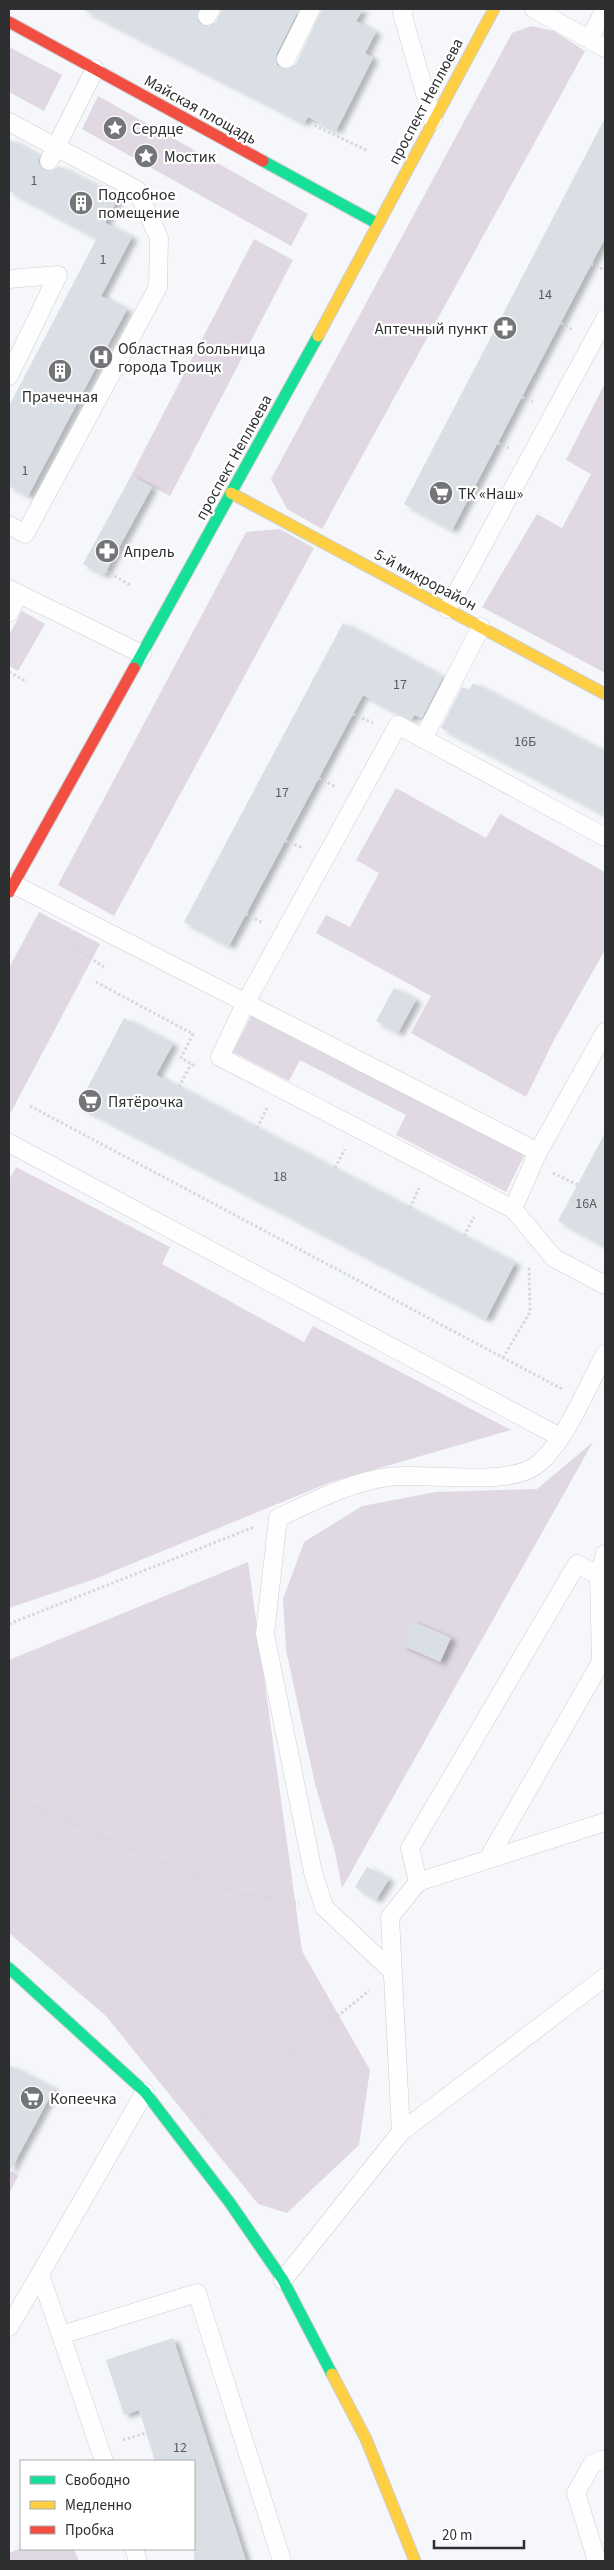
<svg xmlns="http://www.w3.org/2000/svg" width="614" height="2570" viewBox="0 0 614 2570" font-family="'Source Sans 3',sans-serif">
<defs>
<filter id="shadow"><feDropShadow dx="5.5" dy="3" stdDeviation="2.5" flood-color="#0004"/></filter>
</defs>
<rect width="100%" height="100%" fill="#f5f7fb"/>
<!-- green -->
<g fill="#e0d8e3">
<path d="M531 26 554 31 585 51 322 529 287 509 271 479 512 33Z"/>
<path d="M9 47 62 75 44 111 9 92Z"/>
<path d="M98 96 308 214 291 246 82 129Z"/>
<path d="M254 239 293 260 170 496 131 476Z"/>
<path d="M605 383V673L482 607 537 514 562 528 591 474 566 460Z"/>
<path d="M280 529 314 548 114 916 58 885 246 532Z"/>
<path d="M22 611 45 624 18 671 9 666V635Z"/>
<path d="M396 788 486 838 500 814 605 872V950L555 1038 526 1097 411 1033 431 996 316 933 326 915 350 927 379 873 356 860Z"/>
<path d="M39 912 100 944 9 1116V968Z"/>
<path d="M252 1014 525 1154 506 1192 396 1135 406 1115 300 1060 289 1081 233 1052Z"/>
<path d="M16 1167 170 1247 162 1264 304 1342 313 1326 511 1430 331 1482 92 1580 9 1608V1180Z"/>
<path d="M593 1442 342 1888 335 1852 315 1784 286 1650 283 1599 304 1542 362 1506 436 1492 537 1489Z"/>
<path d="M248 1562 302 1951 370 2070 359 2145 287 2213 258 2204 106 2016 9 1933V1660Z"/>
<path d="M21 2548 74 2549 79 2561H9V2553Z"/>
</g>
<!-- forest -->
<path fill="#e2d5e6" d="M9 2170 18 2176 9 2194Z"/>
<!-- building -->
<g fill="#d9dfe5" filter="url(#shadow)">
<path d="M82 9H199L198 21 207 27 216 22 222 9H299L276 55 277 65 286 70 296 64 322 9H363L356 21 376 32 365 53 373 58 336 131 308 117 304 123Z"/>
<path d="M605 118V238L452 530 404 504Z"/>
<path d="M9 139 40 156 38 162 44 170 50 172 59 166 119 197 105 223 132 237 101 296 127 309 28 496 9 486V406L97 238 9 191Z"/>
<path d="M131 476 152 487 104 575 83 564Z"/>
<path d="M343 623 443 677 422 718 414 715 411 720 363 695 229 946 184 922Z"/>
<path d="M473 683 605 752V815L441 728 462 687 469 690Z"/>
<path d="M394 988 416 1000 398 1033 376 1021Z"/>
<path d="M124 1018 173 1044 156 1075 515 1263 486 1319 78 1106Z"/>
<path d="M605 1133V1246L558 1221Z"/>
<path d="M412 1621 451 1638 440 1662 402 1645Z"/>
<path d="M367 1867 389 1879 376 1900 355 1887Z"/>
<path d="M9 2065 54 2089 9 2173Z"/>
<path d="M173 2338 199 2416 246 2561H194V2461H155L139 2410 124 2415 106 2360Z"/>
</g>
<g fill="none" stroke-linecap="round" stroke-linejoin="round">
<!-- lane casing -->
<g stroke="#cdced2" stroke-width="19">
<g id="lane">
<path d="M404 9 402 13 433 121"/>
<path d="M534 9 605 48"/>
<path d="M207 16 211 9"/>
<path d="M589 39 605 10"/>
<path d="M286 59 311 9"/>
<path d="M9 122 137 190 159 238 158 287 25 534 9 525"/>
<path d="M49 161 95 69"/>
<path d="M9 279 58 275 9 376"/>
<path d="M9 589 142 654"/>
<path d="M448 609 605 319"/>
<path d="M9 613 19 594"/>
<path d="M423 739 481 627"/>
<path d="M13 884 538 1152 605 1032"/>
<path d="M9 1143 560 1437"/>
<path d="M538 1152 513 1209 554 1258 605 1285"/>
<path d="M513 1209 220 1057 246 1002 398 725 605 837"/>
<path d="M488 1859 601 1662 599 1576 605 1554"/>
<path d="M418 1882 605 1822"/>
<path d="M393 1972 324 1907 313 1872 265 1634 278 1518C312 1502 350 1482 388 1477 425 1472 510 1488 538 1464 567 1439 587 1387 605 1354"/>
<path d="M401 2132 390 1917 418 1882 410 1848 577 1564 599 1576 605 1589"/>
<path d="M283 2280 401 2132 605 1977"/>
<path d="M9 2327 40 2274"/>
<path d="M61 2335 197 2293 282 2561"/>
<path d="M104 2461 40 2274 145 2092"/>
<path d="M134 2549 138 2561"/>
<path d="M597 2561 576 2493 592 2464 605 2459"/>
</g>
</g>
<!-- fast casing -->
<g stroke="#cdced2" stroke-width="13">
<g id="fast">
<path d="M263 161 378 224"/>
<path d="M134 668 318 336"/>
<path d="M9 1968 145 2092 230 2203 283 2280 332 2374"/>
</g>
</g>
<!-- slow casing -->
<g stroke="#cdced2" stroke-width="13">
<g id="slow">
<path d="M318 336 494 9"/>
<path d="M231 493 605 694"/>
<path d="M332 2374 366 2439 415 2561"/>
</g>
</g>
<!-- jam casing -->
<g stroke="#cdced2" stroke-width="13">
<g id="jam">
<path d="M9 22 263 161"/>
<path d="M9 892 134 668"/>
</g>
</g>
<!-- path -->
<g stroke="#d7d8d9" stroke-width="3" stroke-dasharray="2.5 2.5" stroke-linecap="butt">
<path d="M316 121 314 125 368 151"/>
<path d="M591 264 605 270"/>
<path d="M561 323 573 330"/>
<path d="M522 397 533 402"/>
<path d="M498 443 509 448"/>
<path d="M106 571 130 585"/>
<path d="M9 672 27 682"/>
<path d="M353 714 373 723"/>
<path d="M319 778 336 787"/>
<path d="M285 841 303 848"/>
<path d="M246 914 263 923"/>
<path d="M52 933 104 967"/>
<path d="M96 982 193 1034 181 1058 197 1067"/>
<path d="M179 1087 191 1064"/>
<path d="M30 1106 562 1389"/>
<path d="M257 1128 267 1108"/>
<path d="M335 1168 345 1149"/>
<path d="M553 1173 578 1185"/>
<path d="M410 1208 419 1188"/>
<path d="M464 1236 474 1217"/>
<path d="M503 1358 530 1312 529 1266"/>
<path d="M9 1624 254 1527"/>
<path d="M9 1796 236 1893 299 1903"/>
<path d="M202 2119 241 2093 369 1991"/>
<path d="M123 2440 146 2433"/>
</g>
<!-- lane -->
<use href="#lane" stroke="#fefefe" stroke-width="18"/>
<!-- fast -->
<use href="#fast" stroke="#16e098" stroke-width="11"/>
<!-- slow -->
<use href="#slow" stroke="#ffcf43" stroke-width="11"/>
<!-- jam -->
<use href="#jam" stroke="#f24e42" stroke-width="11"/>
</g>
<!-- icons -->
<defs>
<g id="sight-disc" transform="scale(1.25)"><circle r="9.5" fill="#747578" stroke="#fff"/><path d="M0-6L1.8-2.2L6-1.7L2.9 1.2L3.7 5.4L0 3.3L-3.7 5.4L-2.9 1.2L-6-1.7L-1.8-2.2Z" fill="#fff"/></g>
<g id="building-disc" transform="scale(1.25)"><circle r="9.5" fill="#747578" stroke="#fff"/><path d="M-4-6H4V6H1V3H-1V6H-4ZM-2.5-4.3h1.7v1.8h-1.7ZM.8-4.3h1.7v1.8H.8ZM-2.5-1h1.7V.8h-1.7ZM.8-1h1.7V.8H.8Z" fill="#fff"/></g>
<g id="pharmacy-disc" transform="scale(1.25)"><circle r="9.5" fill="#747578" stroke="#fff"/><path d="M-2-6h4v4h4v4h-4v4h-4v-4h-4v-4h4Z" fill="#fff"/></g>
<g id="hospital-disc" transform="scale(1.25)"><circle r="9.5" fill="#747578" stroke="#fff"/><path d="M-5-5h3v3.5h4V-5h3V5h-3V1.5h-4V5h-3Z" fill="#fff"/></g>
<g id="supermarket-disc" transform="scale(1.25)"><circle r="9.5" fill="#747578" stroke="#fff"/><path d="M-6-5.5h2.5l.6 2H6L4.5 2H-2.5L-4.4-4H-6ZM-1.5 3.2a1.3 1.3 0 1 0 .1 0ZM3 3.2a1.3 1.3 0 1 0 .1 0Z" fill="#fff"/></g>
</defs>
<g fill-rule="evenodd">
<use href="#sight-disc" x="115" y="128"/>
<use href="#sight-disc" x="146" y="156"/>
<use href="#building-disc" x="81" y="203"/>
<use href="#pharmacy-disc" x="505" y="328"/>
<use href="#hospital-disc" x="101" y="357"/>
<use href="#building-disc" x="60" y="371"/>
<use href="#supermarket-disc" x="441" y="493"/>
<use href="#pharmacy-disc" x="107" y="551"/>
<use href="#supermarket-disc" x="90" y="1101"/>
<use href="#supermarket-disc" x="32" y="2098"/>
</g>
<g text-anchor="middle" stroke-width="4.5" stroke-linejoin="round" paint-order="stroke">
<!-- number labels -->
<g font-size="14" fill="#5a5c5f">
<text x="34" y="185">1</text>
<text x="103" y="264">1</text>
<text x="545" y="299">14</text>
<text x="25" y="475">1</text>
<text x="400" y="689">17</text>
<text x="525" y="746">16Б</text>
<text x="282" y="797">17</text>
<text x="280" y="1181">18</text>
<text x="586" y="1208">16А</text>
<text x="180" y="2452">12</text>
</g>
<!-- street labels -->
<g font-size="16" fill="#2e2f31" stroke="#fff">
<text transform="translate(425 101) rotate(-62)" y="6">проспект Неплюева</text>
<text transform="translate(201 109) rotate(29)" y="6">Майская площадь</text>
<text transform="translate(233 457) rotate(-61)" y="6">проспект Неплюева</text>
<text transform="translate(426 579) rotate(28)" y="6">5-й микрорайон</text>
</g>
<!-- poi labels -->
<g font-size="16" fill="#2e2f31" stroke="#fff" text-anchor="start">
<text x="132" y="134">Сердце</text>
<text x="164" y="162">Мостик</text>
<text x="98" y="200">Подсобное<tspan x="98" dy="18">помещение</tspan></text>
<text x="488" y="334" text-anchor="end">Аптечный пункт</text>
<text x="118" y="354">Областная больница<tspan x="118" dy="18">города Троицк</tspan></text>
<text x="60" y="402" text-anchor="middle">Прачечная</text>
<text x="458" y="499">ТК «Наш»</text>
<text x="124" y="557">Апрель</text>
<text x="108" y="1107">Пятёрочка</text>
<text x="50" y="2104">Копеечка</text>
</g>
</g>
<!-- border -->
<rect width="614" height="2570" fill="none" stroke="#2e2f31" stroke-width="20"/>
<!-- legend -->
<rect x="20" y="2460" width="175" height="90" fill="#ffffff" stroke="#abacad"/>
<rect x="30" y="2476" width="25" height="8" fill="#16e098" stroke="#abacad"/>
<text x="65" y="2485" font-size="15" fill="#2e2f31">Свободно</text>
<rect x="30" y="2501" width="25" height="8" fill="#ffcf43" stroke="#abacad"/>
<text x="65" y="2510" font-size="15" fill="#2e2f31">Медленно</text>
<rect x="30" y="2526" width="25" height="8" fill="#f24e42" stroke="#abacad"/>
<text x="65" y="2535" font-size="15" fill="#2e2f31">Пробка</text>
<!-- scale -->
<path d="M434 2540v8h90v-8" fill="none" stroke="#2e2f31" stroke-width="2.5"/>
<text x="442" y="2540" font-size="15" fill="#2e2f31" stroke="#ffffff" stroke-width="4" paint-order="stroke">20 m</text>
</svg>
